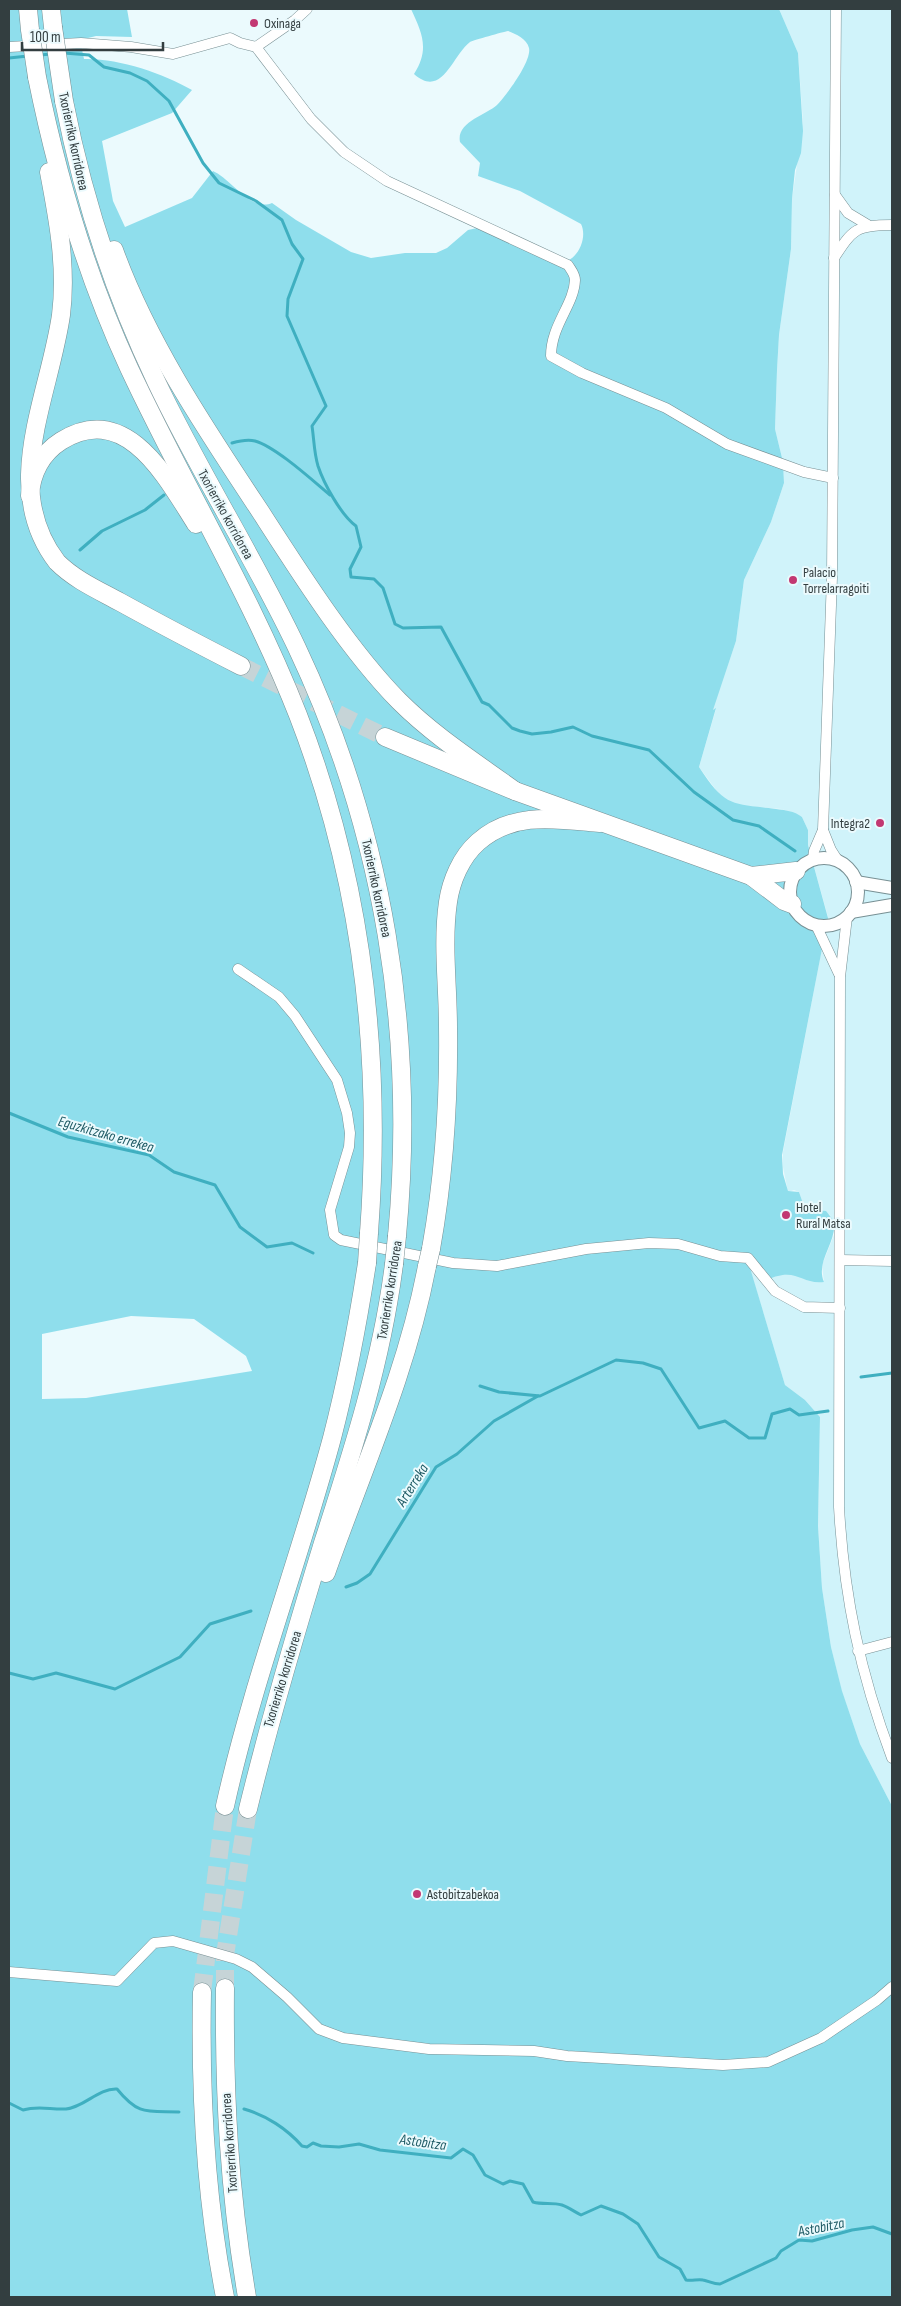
<svg xmlns="http://www.w3.org/2000/svg" width="901" height="2306" viewBox="0 0 901 2306" font-family="'Sofia Sans Condensed',sans-serif">
<rect width="100%" height="100%" fill="#ebfafd"/>
<!-- built -->
<path fill="#d0f3fa" d="M779 9H892V1806L860 1744 842 1692 831 1647 822 1588 818 1526 820 1417 805 1400 785 1385 748 1262 779 1275 796 1274 824 1282 822 1265 834 1235 835 1228 830 1215 822 1210 805 1209 799 1192 794 1190 788 1192 783 1167V1152L828 917 808 845V830L802 817 782 809 743 806 728 802 719 794 699 767 716 709 712 711 736 641 744 580 771 522 784 483 783 462 775 429 777 370 779 335 791 249 792 199 803 123 798 53Z"/>
<!-- green -->
<path fill="#8fdeec" fill-rule="evenodd" d="M9 9H127L132 37 96 36 80 40 84 59C118 58 162 73 192 90L172 113 102 141 113 201 125 227 192 198 213 171C231 179 251 212 272 203L296 220 351 252 371 258 405 253H436L447 248 468 230 482 227 569 260C580 254 587 236 581 224L520 191 478 176 480 163 460 142C456 122 486 115 497 105 506 96 532 61 529 48 527 39 516 34 508 31 503 32 474 40 470 42 452 56 442 99 414 74 430 49 422 33 411 9H779L798 53 803 131 801 153 795 170 792 199 791 249 779 335 777 370 775 429 783 462 784 483 771 522 744 580 736 641 713 710 716 708 699 767C726 808 731 803 776 809 785 810 794 811 802 817L808 830V845L828 918 782 1155 783 1174 788 1191 799 1192 805 1209 826 1211 834 1221C837 1243 815 1261 824 1282 801 1285 797 1266 767 1280L748 1261 785 1385 805 1400 820 1417 818 1526 822 1588 831 1647 842 1691 860 1744 892 1806V2297H9ZM131 1316 194 1319 246 1356 252 1371 86 1398 42 1399V1334Z"/>
<g fill="none" stroke-linecap="round" stroke-linejoin="round">
<!-- stream -->
<g stroke="#3fafc0" stroke-width="3">
<path d="M64 53 89 55 104 67 130 73 147 81 169 101 203 163 219 183 256 201 282 220 292 244 303 259 288 299 287 316 326 406 312 426C314 439 314 453 318 466 324 484 341 515 356 526L361 547 350 569 351 577 374 579 383 588 395 624 403 628 441 627 482 702 489 705 512 728 520 731 532 734 551 732 573 727 592 736 649 750 694 792 733 820 759 826 795 851"/>
<path d="M39 55 52 54"/>
<path d="M9 58 28 56"/>
<path d="M232 443C239 441 247 439 255 441 276 447 312 480 330 495"/>
<path d="M80 550 102 531 145 510 164 495"/>
<path d="M9 1113 68 1137 149 1155 174 1172 215 1185 240 1227 267 1247 292 1243 313 1253"/>
<path d="M861 1377 892 1373"/>
<path d="M480 1386 499 1392 540 1396 616 1360 643 1363 661 1369 699 1428 725 1421 749 1438H765L772 1414 790 1409 799 1415 828 1411"/>
<path d="M346 1587 357 1583 370 1574 436 1467 457 1454 494 1421 538 1396"/>
<path d="M9 1673 33 1679 56 1673 115 1689 180 1657 210 1624 251 1611"/>
<path d="M9 2103 23 2110C39 2105 51 2110 66 2109 85 2107 98 2088 117 2089 139 2116 147 2111 179 2112"/>
<path d="M244 2109C266 2115 287 2129 302 2146L307 2147 313 2143 321 2146 339 2147 359 2144 380 2150 451 2158 463 2149 473 2155 485 2175 503 2184 510 2181 523 2184 533 2202C543 2205 552 2202 562 2205 568 2207 575 2212 581 2215L601 2206 623 2214 638 2224 659 2257 680 2269 686 2280C692 2281 698 2279 703 2280 709 2281 713 2284 720 2284L776 2258 781 2251 799 2240 812 2241 852 2230 873 2227 892 2234"/>
</g>
<!-- motorway-tunnel -->
<g stroke="#c6d4d7" stroke-width="18" stroke-dasharray="18 9" stroke-linecap="butt">
<path d="M241 666 385 737"/>
<path d="M225 1988V1955L248 1809"/>
<path d="M202 1992 225 1806"/>
</g>
<!-- minor casing -->
<g stroke="#789094" stroke-width="11">
<g id="minor">
<path d="M9 47 81 43 131 47 173 54 230 38 240 43 256 47 311 119 344 152 387 181 568 265C571 270 575 274 575 280 574 305 551 325 551 356L582 373 666 408 727 444 804 472 833 478"/>
<path d="M256 47 295 20 307 9"/>
<path d="M835 195 848 213 868 225"/>
<path d="M834 258C853 229 856 225 892 225"/>
<path d="M823 830 831 850 838 861"/>
<path d="M813 859 814 851 823 830 832 577 836 9"/>
<path d="M847 917 840 977 839 1507C844 1597 860 1673 892 1758"/>
<path d="M816 925 839 974"/>
<path d="M238 969 279 997 295 1016 337 1080 347 1113 350 1133 349 1147 330 1210 334 1235 341 1240 453 1263 497 1266 586 1249 649 1243 678 1244 720 1256 748 1258 775 1291 804 1307 840 1308"/>
<path d="M840 1260 892 1261"/>
<path d="M858 1651 892 1642"/>
<path d="M9 1972 117 1981 154 1943 173 1941 236 1959 252 1967 287 1997 319 2029 343 2038 429 2049 534 2051 567 2056 723 2065 768 2062 821 2038 877 2000 892 1987"/>
</g>
</g>
<!-- tertiary casing -->
<g stroke="#789094" stroke-width="14">
<g id="tertiary">
<circle cx="824" cy="892" r="34"/>
<path d="M856 882 892 888"/>
<path d="M851 912 892 905"/>
</g>
</g>
<!-- motorway casing -->
<g stroke="#789094" stroke-width="19">
<g id="motorway">
<path d="M28 9 30 30"/>
<path d="M51 9 53 27"/>
<path d="M37 77C57 176 86 275 129 368 183 484 251 595 298 715 362 880 382 1057 369 1233"/>
<path d="M64 101C83 198 113 291 156 381 199 472 254 557 297 648 384 832 416 1034 397 1236"/>
<path d="M49 172C58 219 67 267 61 315 49 398 0 488 57 562 75 580 98 590 120 602 160 624 200 645 241 666"/>
<path d="M114 250C147 342 207 431 260 511 300 573 348 649 399 701 434 736 475 762 515 791"/>
<path d="M30 496C31 473 42 453 61 441 127 400 167 479 196 524"/>
<path d="M385 737 515 791 751 876 784 901 792 904"/>
<path d="M751 876 796 871"/>
<path d="M431 1249C444 1176 449 1102 448 1027 448 986 442 943 448 902 451 881 461 857 478 842 513 811 556 819 600 823"/>
<path d="M326 1573C362 1471 407 1372 427 1266"/>
<path d="M225 1806C253 1680 299 1561 332 1438 347 1380 358 1322 367 1263"/>
<path d="M248 1809C270 1719 296 1631 323 1543 353 1450 382 1360 394 1264"/>
<path d="M225 1988C224 2095 229 2192 247 2297"/>
<path d="M202 1992C200 2095 205 2196 225 2297"/>
</g>
</g>
<!-- minor -->
<use href="#minor" stroke="#fff" stroke-width="10"/>
<!-- tertiary -->
<use href="#tertiary" stroke="#fff" stroke-width="12"/>
<!-- motorway -->
<use href="#motorway" stroke="#fff" stroke-width="18"/>
<!-- motorway-bridge casing -->
<g stroke="#789094" stroke-width="19" stroke-linecap="butt">
<g id="motorway-bridge">
<path d="M53 27 64 101"/>
<path d="M30 30 37 77"/>
<path d="M367 1263 369 1233"/>
<path d="M394 1264 397 1236"/>
<path d="M427 1266 431 1249"/>
</g>
</g>
<!-- motorway-bridge -->
<use href="#motorway-bridge" stroke="#fff" stroke-width="18"/>
</g>
<!-- markers -->
<g fill="#c23872" stroke="#ebfafd" stroke-width="2">
<circle cx="254" cy="23" r="5"/>
<circle cx="793" cy="580" r="5"/>
<circle cx="880" cy="823" r="5"/>
<circle cx="786" cy="1215" r="5"/>
<circle cx="417" cy="1894" r="5"/>
</g>
<g text-anchor="middle" stroke-width="4" stroke-linejoin="round" paint-order="stroke">
<!-- poi labels -->
<g font-size="14" fill="#333e40" stroke="#ebfafd" text-anchor="start">
<text x="264" y="28">Oxinaga</text>
<text x="803" y="577">Palacio<tspan x="803" dy="16">Torrelarragoiti</tspan></text>
<text x="870" y="828" text-anchor="end">Integra2</text>
<text x="796" y="1212">Hotel<tspan x="796" dy="16">Rural Matsa</tspan></text>
<text x="427" y="1899">Astobitzabekoa</text>
</g>
<!-- street labels -->
<g font-size="14" fill="#333e40" stroke="#ebfafd">
<text transform="translate(74 141) rotate(78)" y="5">Txorierriko korridorea</text>
<text transform="translate(226 514) rotate(61)" y="5">Txorierriko korridorea</text>
<text transform="translate(377 888) rotate(78)" y="5">Txorierriko korridorea</text>
<text transform="translate(389 1290) rotate(-81)" y="5">Txorierriko korridorea</text>
<text transform="translate(282 1679) rotate(-73)" y="5">Txorierriko korridorea</text>
<text transform="translate(229 2143) rotate(-94)" y="5">Txorierriko korridorea</text>
</g>
<!-- water labels -->
<g font-size="15" font-style="italic" fill="#1f5b65" stroke="#ebfafd">
<text transform="translate(106 1134) rotate(16)" y="5">Eguzkitzako errekea</text>
<text transform="translate(412 1485) rotate(-58)" y="5">Arterreka</text>
<text transform="translate(423 2142) rotate(8)" y="5">Astobitza</text>
<text transform="translate(821 2227) rotate(-11)" y="5">Astobitza</text>
</g>
</g>
<!-- border -->
<rect width="901" height="2306" fill="none" stroke="#333e40" stroke-width="20"/>
<!-- scale -->
<path d="M22 42v8h141v-8" fill="none" stroke="#333e40" stroke-width="2.5"/>
<text x="30" y="42" font-size="15" fill="#333e40" stroke="#ebfafd" stroke-width="4" paint-order="stroke">100 m</text>
</svg>
